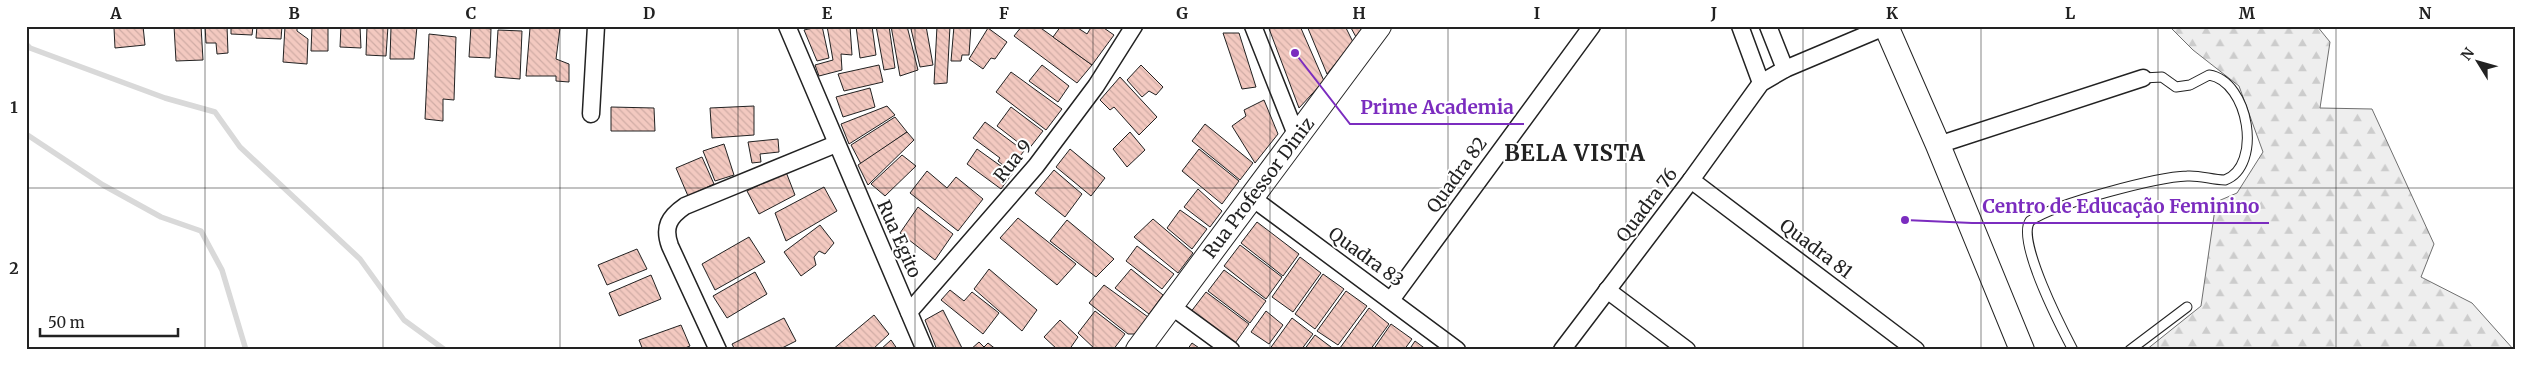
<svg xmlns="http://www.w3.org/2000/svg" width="2541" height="376" viewBox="0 0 2541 376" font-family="Merriweather,serif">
<defs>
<pattern id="forest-firs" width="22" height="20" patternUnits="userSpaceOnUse" patternTransform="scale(1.25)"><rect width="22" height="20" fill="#eee"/><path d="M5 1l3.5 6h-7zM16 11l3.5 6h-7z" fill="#ccc"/></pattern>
<pattern id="building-back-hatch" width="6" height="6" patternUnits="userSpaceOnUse" patternTransform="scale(1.25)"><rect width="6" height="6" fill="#f3c9c0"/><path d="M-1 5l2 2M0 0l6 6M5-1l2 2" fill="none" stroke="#d0aca5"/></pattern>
</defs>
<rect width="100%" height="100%" fill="#fff"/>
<!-- forest -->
<path fill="url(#forest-firs)" stroke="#6f6f6f" d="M2169 26H2317L2330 42 2320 108 2372 109 2434 244 2421 277 2472 303 2514 350H2146L2201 306 2216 202 2237 193 2263 152 2239 86 2193 50Z"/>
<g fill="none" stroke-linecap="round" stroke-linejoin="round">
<!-- stream -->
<g stroke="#d9d9d9" stroke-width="5.5">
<path d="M26 44 30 48 165 98 215 112 240 147 360 259 404 320 445 350"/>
<path d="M26 134 103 185 161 217 201 231 222 270 246 350"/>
</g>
</g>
<!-- building -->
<g fill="url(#building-back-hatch)" stroke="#222">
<path d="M126 26H143L145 45 115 48 114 28Z"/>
<path d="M174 26H201L203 60 176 61Z"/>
<path d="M205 26H227L228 53 217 54 216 43H206Z"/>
<path d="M231 26H253L252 35 231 34Z"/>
<path d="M257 26H282L281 39 256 38Z"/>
<path d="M285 26H297V31L308 39 307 64 283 62Z"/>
<path d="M312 26H328V51H311Z"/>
<path d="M341 26H360L361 48 340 47Z"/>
<path d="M367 26H388L386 56 366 55Z"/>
<path d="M417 26 414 59H390L391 27Z"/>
<path d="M471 26 491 29 490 58 469 57Z"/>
<path d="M822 26 829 58 817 61 804 30Z"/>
<path d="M827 26H850L852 55 841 54 842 70 819 76 815 65 833 60Z"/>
<path d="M856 26H872L876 55 860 58Z"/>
<path d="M876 26H889L895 68 884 70Z"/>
<path d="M891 26H907L918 70 900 76Z"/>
<path d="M921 26H926L933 65 920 67 911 29Z"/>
<path d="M937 26H950L947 83 934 84Z"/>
<path d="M954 26H971L969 55H962L961 61H951Z"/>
<path d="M1022 26H1038L1092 65 1077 83 1014 36Z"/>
<path d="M1061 26H1075L1087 34 1092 26H1101L1114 35 1092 65 1053 37Z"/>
<path d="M1268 26H1300L1324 81 1299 108Z"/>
<path d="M1307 26H1345L1353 42 1327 74Z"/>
<path d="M1350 26H1364L1356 37Z"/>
<path d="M530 28H560L556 59 569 64V82L556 81V76H526Z"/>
<path d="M988 28 1007 42 995 59 991 58 983 69 969 59Z"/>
<path d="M498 30 522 31 520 79 495 77Z"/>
<path d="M1223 33H1239L1256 87 1242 89Z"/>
<path d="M429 34 456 37 454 100 443 99V121L425 119Z"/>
<path d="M879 65 883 82 844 91 838 74Z"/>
<path d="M1042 65 1069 86 1058 102 1029 81Z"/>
<path d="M1141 65 1163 87 1156 95 1149 91 1142 97 1127 80Z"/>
<path d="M1011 72 1062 109 1046 130 996 92Z"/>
<path d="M1120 77 1157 117 1139 135 1114 107 1110 110 1100 100Z"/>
<path d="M870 88 875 107 843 117 836 97Z"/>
<path d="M1264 100 1278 134 1255 163 1232 126 1246 116 1244 110Z"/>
<path d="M754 106V135L712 138 710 108Z"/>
<path d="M887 106 895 115 849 144 841 124Z"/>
<path d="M611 107 654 108 655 131H611Z"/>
<path d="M1011 107 1043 131 1028 150 997 126Z"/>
<path d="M895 117 907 132 861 164 851 145Z"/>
<path d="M985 122 1024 151 1009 170 998 161 1000 158 973 138Z"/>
<path d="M1205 124 1253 163 1240 180 1192 141Z"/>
<path d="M907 132 914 140 868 185 858 165Z"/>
<path d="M1130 132 1145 150 1127 167 1113 149Z"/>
<path d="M778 139 779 152 760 154 761 162 752 163 748 142Z"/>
<path d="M724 144 734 175 715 181 703 151Z"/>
<path d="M977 149 1012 174 1001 189 967 164Z"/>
<path d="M1070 149 1105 178 1091 196 1056 167Z"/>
<path d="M1199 149 1239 181 1222 204 1182 171Z"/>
<path d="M902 155 916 166 885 196 871 184Z"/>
<path d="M702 157 714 184 688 196 676 168Z"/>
<path d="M1054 170 1082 194 1065 217 1035 193Z"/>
<path d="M927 171 947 188 956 177 983 199 958 231 910 193Z"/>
<path d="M786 172 795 195 759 214 747 191Z"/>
<path d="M824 187 837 211 786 241 775 213Z"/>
<path d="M1198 189 1222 211 1210 227 1184 207Z"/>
<path d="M918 207 953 234 935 260 900 233Z"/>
<path d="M1180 210 1207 229 1192 249 1167 228Z"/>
<path d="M1018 218 1076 264 1057 285 1000 238Z"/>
<path d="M1153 219 1193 253 1178 273 1134 237Z"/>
<path d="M1067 220 1114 259 1096 277 1050 241Z"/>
<path d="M1257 222 1299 254 1283 276 1241 243Z"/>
<path d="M820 225 834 243 825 254 819 251 814 257 816 265 801 276 784 252Z"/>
<path d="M749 237 765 262 715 290 702 264Z"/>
<path d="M1240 245 1282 277 1266 299 1224 266Z"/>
<path d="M1137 246 1174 274 1162 289 1126 261Z"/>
<path d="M637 249 647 269 607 285 598 265Z"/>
<path d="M1300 257 1321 273 1293 312 1272 297Z"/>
<path d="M989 269 1037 310 1022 331 974 289Z"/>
<path d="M1131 269 1163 295 1149 314 1115 288Z"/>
<path d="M1224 270 1266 301 1250 323 1208 291Z"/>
<path d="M755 272 767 294 727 318 713 296Z"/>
<path d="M1323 274 1344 289 1315 329 1295 314Z"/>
<path d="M651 275 661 299 619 316 609 293Z"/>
<path d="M1104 285 1148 317 1136 334H1128L1089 303Z"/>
<path d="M950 290 964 301 972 292 999 313 983 334 941 300Z"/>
<path d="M1346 291 1367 306 1338 345 1317 331Z"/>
<path d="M1206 292 1249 324 1233 346 1190 313Z"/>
<path d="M1369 308 1389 324 1370 350H1342L1340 348Z"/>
<path d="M943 310 962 348 937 350 925 320Z"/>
<path d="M1095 311 1125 334 1113 350H1096L1078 333Z"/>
<path d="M1266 311 1283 325 1269 344 1251 332Z"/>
<path d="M874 315 889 334 872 350H832Z"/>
<path d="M784 318 796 341 778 350H735L732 344Z"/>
<path d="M1292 318 1313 334 1301 350H1269Z"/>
<path d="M1060 320 1078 337 1069 350H1058L1044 337Z"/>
<path d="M1391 324 1412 339 1404 350H1373Z"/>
<path d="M681 325 690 346 680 350H643L639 340Z"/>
<path d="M1315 335 1335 350H1304Z"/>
<path d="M891 340 898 350H880Z"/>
<path d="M1415 341 1427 350H1409Z"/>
<path d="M979 342 984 347 988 343 997 350H970Z"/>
<path d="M1192 343 1202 350H1187Z"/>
</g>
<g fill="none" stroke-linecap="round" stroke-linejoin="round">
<!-- lane casing -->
<g stroke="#222" stroke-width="11">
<g id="lane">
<path d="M2073 350C2062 329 2016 240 2030 221 2054 204 2157 177 2187 176 2200 175 2212 180 2225 180 2263 166 2249 81 2209 75L2190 85 2176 87 2162 77 2143 78"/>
<path d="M2130 350 2187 307"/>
</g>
</g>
<!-- street casing -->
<g stroke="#222" stroke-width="19">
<g id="street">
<path d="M787 26 925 350"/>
<path d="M1253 26 1297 137"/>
<path d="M1740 26 1761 83"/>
<path d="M1768 26 1785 69"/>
<path d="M591 114 596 26"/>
<path d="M1938 145 2143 78"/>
<path d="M1691 180 1916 350"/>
<path d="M1251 197 1457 350"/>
<path d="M1607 290 1687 350"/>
<path d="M1391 300 1592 26"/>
<path d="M1171 306 1231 350"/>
<path d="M909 312 1036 166 1096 86 1134 26"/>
<path d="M718 350 670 246C663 227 669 217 685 206L836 144"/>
<path d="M1562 350 1691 180 1761 83 1785 69 1887 26"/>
</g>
</g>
<!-- secondary casing -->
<g stroke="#222" stroke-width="26">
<g id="secondary">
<path d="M1886 26 1938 145 2022 350"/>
<path d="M1138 350 1379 26"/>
</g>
</g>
<!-- lane -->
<use href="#lane" stroke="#fff" stroke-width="9"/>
<!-- street -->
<use href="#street" stroke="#fff" stroke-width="16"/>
<!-- secondary -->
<use href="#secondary" stroke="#fff" stroke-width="24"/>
</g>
<!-- grid -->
<path fill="none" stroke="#222" stroke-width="1" stroke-opacity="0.55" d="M205 26V350M383 26V350M560 26V350M738 26V350M915 26V350M1093 26V350M1270 26V350M1448 26V350M1626 26V350M1803 26V350M1981 26V350M2158 26V350M2336 26V350M26 188H2515"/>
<g text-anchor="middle" stroke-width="4" stroke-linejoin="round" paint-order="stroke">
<!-- street labels -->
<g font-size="18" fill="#222" stroke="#fff">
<text transform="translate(1013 161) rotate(-51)" y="6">Rua 9</text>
<text transform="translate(1457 175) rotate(-54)" y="6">Quadra 82</text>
<text transform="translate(1259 188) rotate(-53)" y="6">Rua Professor Diniz</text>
<text transform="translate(1647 205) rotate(-53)" y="6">Quadra 76</text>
<text transform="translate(899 239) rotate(66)" y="6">Rua Egito</text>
<text transform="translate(1816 249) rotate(37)" y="6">Quadra 81</text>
<text transform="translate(1366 257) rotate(36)" y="6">Quadra 83</text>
</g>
<!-- district labels -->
<g font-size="22" font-weight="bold" letter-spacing="1" fill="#222" stroke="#fff">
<text x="1575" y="161">BELA VISTA</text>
</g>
</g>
<!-- callouts -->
<path fill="none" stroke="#7b2cbf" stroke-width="2" d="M1295 53L1350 124H1524M1905 220L1972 223H2269"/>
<g fill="#7b2cbf" stroke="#fff" stroke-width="2">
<circle cx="1295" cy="53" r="5"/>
<circle cx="1905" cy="220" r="5"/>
</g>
<g font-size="19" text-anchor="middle" font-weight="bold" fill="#7b2cbf" stroke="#fff" stroke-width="4" stroke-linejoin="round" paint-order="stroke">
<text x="1437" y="114">Prime Academia</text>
<text x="2121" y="213">Centro de Educação Feminino</text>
</g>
<!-- border -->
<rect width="2541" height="376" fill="none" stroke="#ffffff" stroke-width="55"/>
<!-- north arrow -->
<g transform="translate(2478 62) rotate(307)" stroke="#ffffff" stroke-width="4" paint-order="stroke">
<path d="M0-4L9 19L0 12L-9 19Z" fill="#222222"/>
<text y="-8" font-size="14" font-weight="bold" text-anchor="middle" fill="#222222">N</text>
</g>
<!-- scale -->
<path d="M40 328v8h138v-8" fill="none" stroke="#222222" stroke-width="2.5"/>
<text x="48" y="328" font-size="15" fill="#222222" stroke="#ffffff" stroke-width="4" paint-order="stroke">50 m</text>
<rect x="28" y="28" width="2486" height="320" fill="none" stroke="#222" stroke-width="2"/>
<g font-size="16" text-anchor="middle" font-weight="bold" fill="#222">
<text x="116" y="19">A</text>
<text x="294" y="19">B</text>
<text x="471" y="19">C</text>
<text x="649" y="19">D</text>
<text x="827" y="19">E</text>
<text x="1004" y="19">F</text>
<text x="1182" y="19">G</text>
<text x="1359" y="19">H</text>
<text x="1537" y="19">I</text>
<text x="1714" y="19">J</text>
<text x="1892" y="19">K</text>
<text x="2070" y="19">L</text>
<text x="2247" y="19">M</text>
<text x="2425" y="19">N</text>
<text x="14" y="113">1</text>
<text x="14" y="274">2</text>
</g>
</svg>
